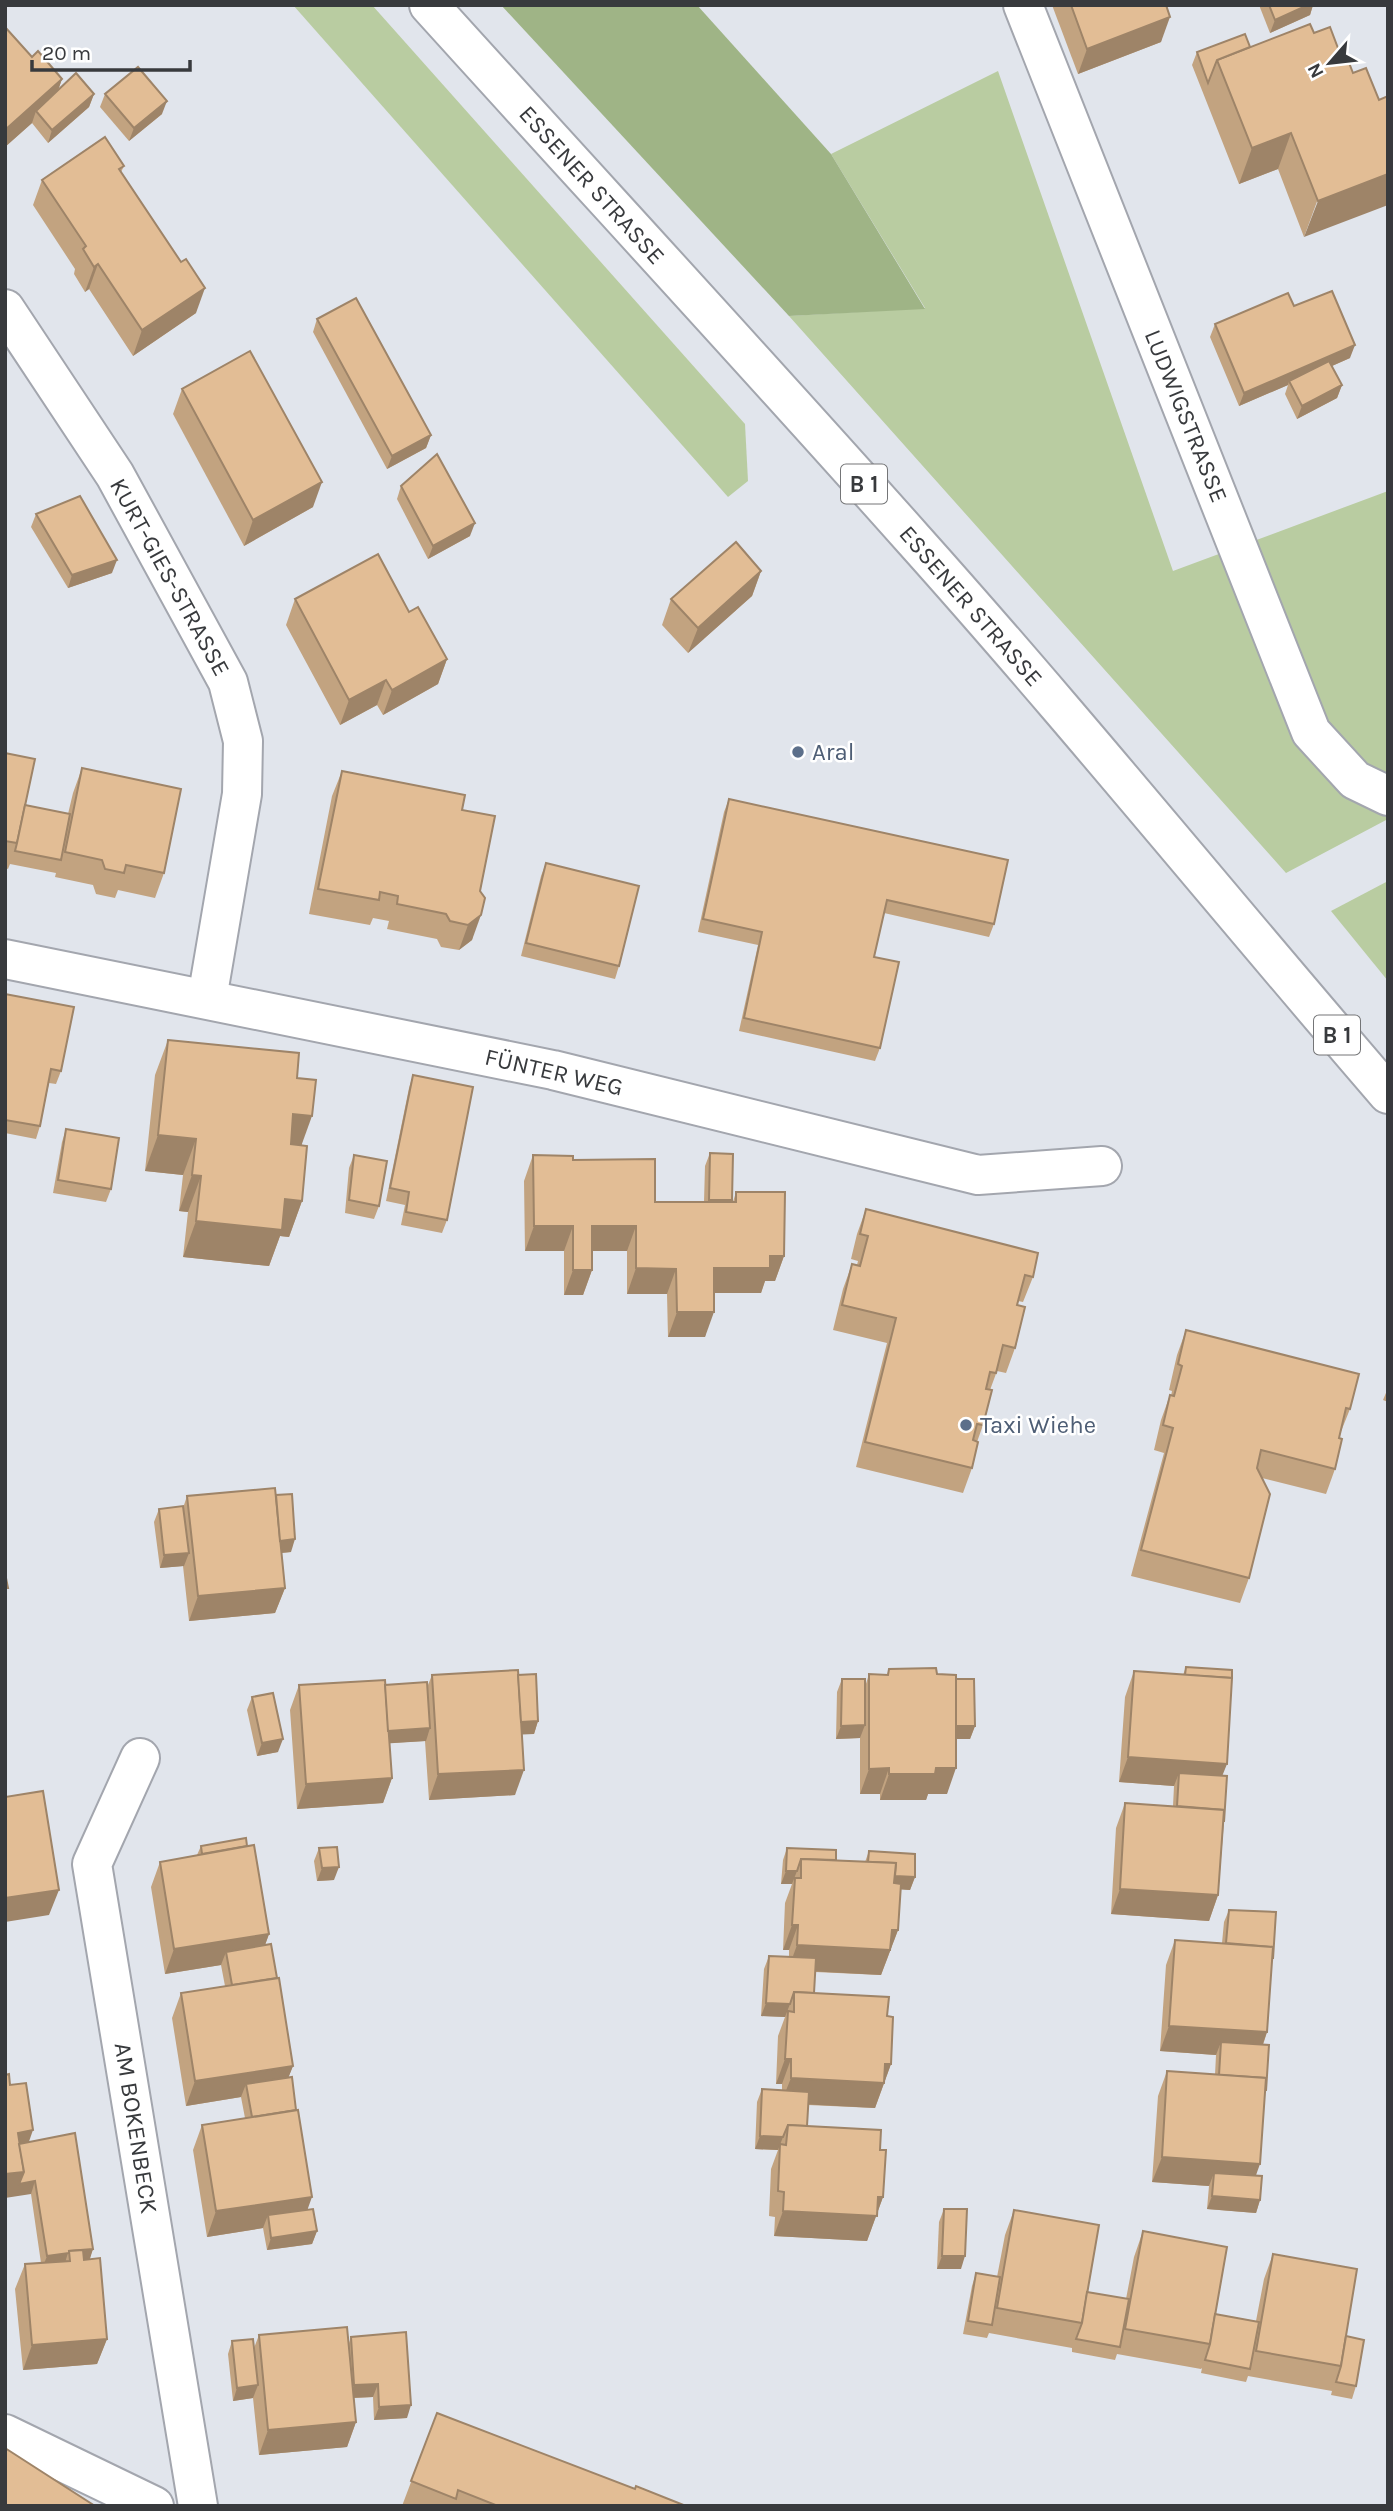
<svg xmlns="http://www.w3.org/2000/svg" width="1393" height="2511" viewBox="0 0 1393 2511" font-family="Karla,sans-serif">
<rect width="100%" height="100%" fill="#e1e5ec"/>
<!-- green -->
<g fill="#b9cca1">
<path d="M293 5H372L745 424 748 481 728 497Z"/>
<path d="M998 71 1173 571 1388 491V819L1286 873 789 316 925 308 831 154Z"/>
<path d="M1388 881V981L1331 911Z"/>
</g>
<!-- forest -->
<path fill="#9fb486" d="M501 5H697L831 154 925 309 789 316Z"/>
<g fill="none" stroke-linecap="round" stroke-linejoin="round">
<!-- street casing -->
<g stroke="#a3a6ae" stroke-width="42">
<g id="street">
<path d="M1023 5 1311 732 1355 780 1388 796"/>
<path d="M5 309 115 475 228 682 243 741 242 794 207 999"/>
<path d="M5 959 553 1070 978 1175 1102 1166"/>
<path d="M140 1758 92 1864 198 2506"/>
<path d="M5 2434 154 2506"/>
</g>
</g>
<!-- primary casing -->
<g stroke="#a3a6ae" stroke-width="42">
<path id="primary" d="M429 5C590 183 754 360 914 540 1076 721 1229 910 1388 1094"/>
</g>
<!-- street -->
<use href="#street" stroke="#fff" stroke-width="38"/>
<!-- primary -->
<use href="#primary" stroke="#fff" stroke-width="38"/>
</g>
<!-- wall -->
<g fill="#c2a380">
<path d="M1052 5H1166L1161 42 1078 74Z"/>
<path d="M1259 5H1313L1310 15 1270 33Z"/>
<path d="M5 27 32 57 62 79 58 90 94 94 89 107 48 143 32 123 5 147Z"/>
<path d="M1314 33 1341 56 1353 73 1366 68 1304 237 1278 169 1239 184 1192 65 1197 52 1250 47Z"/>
<path d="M105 94 162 114 129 141 100 107Z"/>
<path d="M124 166 121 172 196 313 133 356 89 289 85 292 74 274 75 269 33 205 42 180Z"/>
<path d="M1294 306 1350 358 1332 366 1342 385 1337 398 1297 419 1285 394 1288 385 1239 406 1210 337 1215 324Z"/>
<path d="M317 319 431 435 426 448 387 469 313 332Z"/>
<path d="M182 389 313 507 244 546 173 414Z"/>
<path d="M401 486 470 536 428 559 397 499Z"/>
<path d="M36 514 112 573 68 588 31 527Z"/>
<path d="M761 571 752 596 688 653 662 625 671 599Z"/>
<path d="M295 599 409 612 447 659 438 684 383 715 377 705 340 725 286 625Z"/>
<path d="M5 753 25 805 68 814 73 793 82 768 164 873 155 898 118 890 115 898 96 894 93 885 55 877 56 873 10 864 8 869 5 868Z"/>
<path d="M342 771 462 810 480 891 472 940 459 950 441 947 437 939 387 929 389 921 373 918 370 925 309 914 332 796Z"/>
<path d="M729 799 994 924 989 937 884 913 874 957 880 1048 875 1061 739 1031 758 945 698 932 724 812Z"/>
<path d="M546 863 619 966 615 979 521 956 541 876Z"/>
<path d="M5 994 61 1071 56 1084 49 1083 40 1126 36 1139 5 1133Z"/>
<path d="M168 1040 297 1078 302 1145V1201L289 1237 280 1236 269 1266 183 1257 188 1212 179 1211 183 1175 145 1171 155 1075Z"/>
<path d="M413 1075 447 1220 442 1233 401 1225 405 1205 386 1201 409 1088Z"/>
<path d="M66 1129 111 1189 106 1202 53 1193 62 1142Z"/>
<path d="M710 1153 732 1200 731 1202H733L736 1192 784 1256 775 1281H765L761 1293H714L705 1337H668L667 1294H627V1251H592V1270L583 1295H564V1251H525L524 1181 533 1155 655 1202H704L705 1166Z"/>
<path d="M354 1155 379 1206 374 1219 345 1213 349 1168Z"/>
<path d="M866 1209 1033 1277 1023 1302 1018 1301 1015 1348 1006 1373 997 1371 990 1390 983 1425 977 1442 972 1468 963 1493 856 1467 887 1343 833 1330 843 1289 852 1264 857 1265 858 1261 851 1259 857 1234Z"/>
<path d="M1186 1330 1350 1409 1340 1434 1335 1469 1326 1494 1262 1478 1249 1578 1240 1603 1131 1576 1164 1453 1154 1450 1161 1420 1170 1395 1171 1396 1172 1391 1169 1390 1177 1355Z"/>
<path d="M1388 1388V1402L1383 1400Z"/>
<path d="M276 1495 291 1552 281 1553 285 1588 275 1613 189 1621 183 1566 160 1568 154 1522 159 1509 183 1508 187 1496Z"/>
<path d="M1186 1667 1222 1776 1224 1822 1218 1895 1209 1921 1111 1914 1116 1828 1125 1803 1173 1806 1174 1786 1119 1782 1125 1697 1134 1671 1183 1675Z"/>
<path d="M889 1669 937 1674 956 1679 975 1726 970 1739H956L947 1794H928L926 1800H880V1794H860V1738L836 1739 837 1692 842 1679 865 1687 869 1674 887 1675Z"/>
<path d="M432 1675H518L538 1721 534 1734H522L515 1795 429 1800 425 1741 389 1743 392 1778 383 1803 297 1809 290 1710 299 1685H428Z"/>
<path d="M252 1697 278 1752 257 1756 247 1710Z"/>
<path d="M201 1846 269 1934 265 1945 293 2066 288 2078 308 2210 317 2231 312 2244 267 2250 263 2228 207 2237 193 2150 202 2125 245 2118 241 2097 186 2106 172 2018 181 1993 225 1986 221 1965 165 1974 151 1887 160 1862 197 1855Z"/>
<path d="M319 1848 334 1880 317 1881 314 1861Z"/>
<path d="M787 1848 836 1860 865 1862 869 1851 915 1877 910 1890 900 1889 898 1930 881 1975 815 1972 814 1993 887 2016 891 2064 875 2108 808 2105 807 2126 880 2150 883 2197 867 2241 774 2236 775 2217 769 2216 770 2193 771 2169 778 2150 755 2149 757 2102 762 2089 782 2090V2084H776L778 2036 785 2017 761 2016 764 1969 769 1956 789 1957V1950H783L785 1903 792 1884H781L783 1860Z"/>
<path d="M1229 1910 1267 2032 1263 2045 1256 2176 1260 2200 1256 2213 1207 2209 1209 2186 1152 2182 1158 2096 1167 2071 1215 2075 1216 2055 1160 2051 1166 1965 1175 1940 1222 1943 1224 1922Z"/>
<path d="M10 2085 29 2142 93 2249 89 2259 107 2339 97 2364 23 2370 15 2289 25 2264 41 2263 31 2194Z"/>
<path d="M944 2209 961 2269H937L939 2222Z"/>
<path d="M1014 2210 1087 2292 1126 2299 1134 2257 1143 2231 1215 2314 1256 2321 1264 2279 1273 2254 1346 2336 1356 2386 1352 2399 1331 2395 1332 2391 1248 2376 1246 2382 1201 2373 1202 2368 1201 2369 1117 2354 1115 2360 1072 2352V2348L989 2333 987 2338 963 2334 972 2286 976 2273 997 2277 1005 2235Z"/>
<path d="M259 2335 349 2343 351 2337 407 2418 374 2420 373 2397 354 2398 356 2422 347 2447 259 2455 253 2398 233 2401 228 2354 232 2341 254 2348Z"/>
<path d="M437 2413 635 2489 686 2506H402Z"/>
</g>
<!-- shaded-wall -->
<g fill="#9e8468">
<path d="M1308 5H1313L1310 15 1270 33 1275 20Z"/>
<path d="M1170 17 1161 42 1078 74 1087 49Z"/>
<path d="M62 79 53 105 36 111 32 123 5 147V130Z"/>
<path d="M94 94 89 107 48 143 52 130Z"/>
<path d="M167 101 162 114 129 141 134 128Z"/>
<path d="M1291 133 1278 169 1239 184 1252 148Z"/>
<path d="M1388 174V205L1304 237 1318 201Z"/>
<path d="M98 264 89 289 85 292 94 267Z"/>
<path d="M205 288 196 313 133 356 142 330Z"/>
<path d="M1355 345 1350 358 1291 384 1289 381 1288 385 1239 406 1244 393Z"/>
<path d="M1342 385 1337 398 1297 419 1302 406Z"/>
<path d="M431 435 426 448 387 469 392 456Z"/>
<path d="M322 482 313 507 244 546 253 520Z"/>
<path d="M475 523 470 536 428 559 433 546Z"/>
<path d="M117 560 112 573 68 588 72 575Z"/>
<path d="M761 571 752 596 688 653 698 628Z"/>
<path d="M447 659 438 684 383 715 392 690Z"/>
<path d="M386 680 377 705 340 725 349 700Z"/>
<path d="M481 915 472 940 459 950 468 925Z"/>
<path d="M293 1114 312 1116 299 1152 280 1150Z"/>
<path d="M158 1135 196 1139 183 1175 145 1171Z"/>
<path d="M192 1175 201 1176 188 1212 179 1211Z"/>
<path d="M285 1199 302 1201 289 1237 280 1236 269 1266 183 1257 196 1221Z"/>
<path d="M709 1200H732L727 1213H704Z"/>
<path d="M534 1226H573L564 1251H525Z"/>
<path d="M592 1226H636L627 1251H583Z"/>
<path d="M770 1256H784L775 1281H765L761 1293H705L714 1268Z"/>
<path d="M636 1268 676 1269 667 1294H627Z"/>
<path d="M573 1270H592L583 1295H564Z"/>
<path d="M677 1312H714L705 1337H668Z"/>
<path d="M295 1539 291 1552 270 1554 275 1541Z"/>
<path d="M189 1553 184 1566 160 1568 164 1555Z"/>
<path d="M285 1588 275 1613 189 1621 198 1596Z"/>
<path d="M538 1721 534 1734 511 1735 516 1722Z"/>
<path d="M865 1725 860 1738 836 1739 841 1726Z"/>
<path d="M951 1726H975L970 1739H946Z"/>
<path d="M430 1728 426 1741 379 1744 384 1731Z"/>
<path d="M283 1739 278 1752 257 1756 262 1743Z"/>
<path d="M1128 1757 1227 1764 1217 1789 1179 1773 1174 1786 1119 1782Z"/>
<path d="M889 1768 880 1794H860L869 1769Z"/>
<path d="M936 1768H956L947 1794H928L926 1800H880L889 1774Z"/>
<path d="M524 1770 515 1795 429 1800 438 1774Z"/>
<path d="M392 1778 383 1803 297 1809 306 1784Z"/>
<path d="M339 1867 334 1880 317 1881 322 1868Z"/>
<path d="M786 1871H797L792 1884H781Z"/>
<path d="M868 1874 915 1877 910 1890 863 1887Z"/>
<path d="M1120 1889 1218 1895 1209 1921 1111 1914Z"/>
<path d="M59 1890 49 1915 5 1922V1898Z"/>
<path d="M792 1925H798L789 1950H783Z"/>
<path d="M892 1930H898L881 1975 788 1970 797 1945Z"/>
<path d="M269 1934 260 1959 226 1952 221 1965 165 1974 174 1949Z"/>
<path d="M766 2003 790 2004 785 2017 761 2016Z"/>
<path d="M1169 2026 1267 2032 1258 2058 1221 2042 1216 2055 1160 2051Z"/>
<path d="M785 2059H791L782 2084H776Z"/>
<path d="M885 2064H891L875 2108 781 2103 791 2078Z"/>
<path d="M293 2066 283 2091 246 2084 241 2097 186 2106 195 2081Z"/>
<path d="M33 2130 24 2156 15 2157 18 2133Z"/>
<path d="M760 2136 783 2137 778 2150 755 2149Z"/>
<path d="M1162 2157 1260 2164 1251 2189 1214 2173 1209 2186 1152 2182Z"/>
<path d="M24 2172 35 2181 31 2194 5 2198V2174Z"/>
<path d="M1212 2196 1260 2200 1256 2213 1207 2209Z"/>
<path d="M312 2197 303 2222 268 2215 263 2228 207 2237 216 2211Z"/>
<path d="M878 2197H883L867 2241 774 2236 783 2211Z"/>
<path d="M317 2231 312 2244 267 2250 271 2238Z"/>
<path d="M93 2249 89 2262 69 2253Z"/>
<path d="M68 2253 64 2266 42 2269 47 2256Z"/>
<path d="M942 2256H965L961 2269H937Z"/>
<path d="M107 2339 97 2364 23 2370 32 2345Z"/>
<path d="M378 2384 373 2397 349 2398 354 2385Z"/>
<path d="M258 2385 253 2398 233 2401 237 2388Z"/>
<path d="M411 2405 407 2418 374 2420 379 2407Z"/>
<path d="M356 2422 347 2447 259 2455 268 2430Z"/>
</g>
<!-- building -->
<g fill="#e2bd95" stroke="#9e8468" stroke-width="2">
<path d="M1071 5H1166L1170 17 1087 49Z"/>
<path d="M1269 5H1308L1275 20Z"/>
<path d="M1310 24 1314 33 1330 27 1341 56 1346 55 1353 73 1366 68 1379 100 1388 96V174L1318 201 1291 133 1252 148 1217 60Z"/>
<path d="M5 27 32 57 38 51 62 79 5 130Z"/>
<path d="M1245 34 1250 47 1217 60 1208 83 1197 52Z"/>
<path d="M138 67 167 101 134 128 105 94Z"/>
<path d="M76 73 94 94 52 130 36 111Z"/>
<path d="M105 137 124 166 119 169 181 262 186 259 205 288 142 330 98 264 94 267 83 249 86 246 42 180Z"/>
<path d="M1332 291 1355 345 1244 393 1215 324 1288 293 1294 306Z"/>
<path d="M356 298 431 435 392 456 317 319Z"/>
<path d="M250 351 322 482 253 520 182 389Z"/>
<path d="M1329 361 1342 385 1302 406 1289 381Z"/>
<path d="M437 454 475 523 433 546 401 486Z"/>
<path d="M80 496 117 560 72 575 36 514Z"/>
<path d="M736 542 761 571 698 628 671 599Z"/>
<path d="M378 554 409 612 418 607 447 659 392 690 386 680 349 700 295 599Z"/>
<path d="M5 753 35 759 17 843 5 841Z"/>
<path d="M82 768 181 789 164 873 126 865 124 873 105 869 102 860 65 852Z"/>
<path d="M342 771 465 795 462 810 495 816 480 891 485 898 481 915 468 925 450 921 446 914 397 904 398 896 380 892 379 900 318 889Z"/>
<path d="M729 799 1008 860 994 924 887 900 874 957 899 962 880 1048 744 1018 762 932 703 919Z"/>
<path d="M25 805 70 814 61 860 15 851 17 843Z"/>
<path d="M546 863 639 886 619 966 526 943Z"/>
<path d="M5 994 74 1007 61 1071 51 1069 40 1126 5 1120Z"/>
<path d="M168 1040 299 1053 297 1078 316 1080 312 1116 293 1114 291 1144 307 1146 302 1201 285 1199 282 1230 196 1221 201 1176 192 1175 196 1139 158 1135Z"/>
<path d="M413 1075 473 1087 447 1220 406 1212 409 1192 390 1188Z"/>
<path d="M66 1129 119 1138 111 1189 58 1180Z"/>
<path d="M710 1153 733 1154 732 1200H709Z"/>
<path d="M354 1155 387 1161 379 1206 349 1200Z"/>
<path d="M533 1155 573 1156V1160L655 1159V1202H736V1192H785L784 1256H770V1268H714V1312H677L676 1269 636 1268V1226H592V1270H573V1226H534Z"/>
<path d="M866 1209 1038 1253 1033 1277 1025 1275 1017 1305 1025 1307 1015 1348 1003 1345 996 1373 990 1372 986 1389 992 1390 983 1425 977 1424 973 1440 978 1442 972 1468 865 1442 896 1318 842 1305 852 1264 860 1266 868 1236 860 1234Z"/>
<path d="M1186 1330 1359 1374 1350 1409 1346 1408 1339 1438 1342 1439 1335 1469 1261 1450 1257 1468 1270 1494 1249 1578 1141 1550 1173 1428 1163 1425 1170 1395 1174 1396 1182 1366 1178 1364Z"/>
<path d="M275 1488 285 1588 198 1596 187 1496Z"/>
<path d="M292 1494 295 1539 280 1541 276 1495Z"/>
<path d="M183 1506 189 1553 164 1555 159 1509Z"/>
<path d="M5 1573 8 1588H5Z"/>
<path d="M1186 1667 1232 1670V1678L1185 1675Z"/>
<path d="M936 1668 937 1674 956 1675V1768H936L935 1774H889V1768L869 1769V1674L888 1675 889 1669Z"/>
<path d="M518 1670 524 1770 438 1774 432 1675Z"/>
<path d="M1134 1671 1232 1678 1227 1764 1128 1757Z"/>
<path d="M536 1674 538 1721 521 1722 518 1675Z"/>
<path d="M842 1679H865V1725L841 1726Z"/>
<path d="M956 1679H974L975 1726H956Z"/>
<path d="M385 1680 392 1778 306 1784 299 1685Z"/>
<path d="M427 1682 430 1728 388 1731 385 1685Z"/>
<path d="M273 1693 283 1739 262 1743 252 1697Z"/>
<path d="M1179 1773 1227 1776 1224 1822V1810L1177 1806Z"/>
<path d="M43 1791 59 1890 5 1898V1797Z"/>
<path d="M1125 1803 1224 1810 1218 1895 1120 1889Z"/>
<path d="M246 1838 247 1846 202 1854 201 1846Z"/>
<path d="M254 1845 269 1934 174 1949 160 1862Z"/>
<path d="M337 1847 339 1867 322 1868 319 1848Z"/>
<path d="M787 1848 836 1850V1860L801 1859 797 1871H786Z"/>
<path d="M869 1851 915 1854V1877L895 1876 896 1863 868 1862Z"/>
<path d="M801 1859 896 1863 894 1883 901 1884 898 1930H892L890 1950 797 1945 798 1925H792L795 1878H801Z"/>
<path d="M1229 1910 1276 1912 1273 1959V1947L1226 1943Z"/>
<path d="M1175 1940 1273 1947 1267 2032 1169 2026Z"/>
<path d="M271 1944 277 1978 232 1985 226 1952Z"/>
<path d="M769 1956 816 1958 814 1993 794 1992 790 2004 766 2003Z"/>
<path d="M279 1978 293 2066 195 2081 181 1993Z"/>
<path d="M794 1992 889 1997 887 2016 893 2017 891 2064H885L884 2083 791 2078V2059H785L788 2011 794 2012Z"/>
<path d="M1221 2042 1269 2045 1266 2091V2078L1219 2075Z"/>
<path d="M1167 2071 1266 2078 1260 2164 1162 2157Z"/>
<path d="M9 2074 10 2085 26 2083 33 2130 18 2133 24 2172 5 2174V2075Z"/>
<path d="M292 2077 296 2110 252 2117 246 2084Z"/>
<path d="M762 2089 809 2092 807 2126 788 2125 783 2137 760 2136Z"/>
<path d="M298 2110 312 2197 216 2211 202 2125Z"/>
<path d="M788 2125 881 2130 880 2150H886L883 2197H878L877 2216 783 2211 784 2192 778 2191 779 2168 780 2144 786 2145Z"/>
<path d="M75 2133 93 2249 69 2251V2253L47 2256 35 2181 19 2184 24 2172 19 2144Z"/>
<path d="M1214 2173 1262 2176 1260 2200 1212 2196Z"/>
<path d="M313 2209 317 2231 271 2238 268 2215Z"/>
<path d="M944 2209H967L965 2256H942Z"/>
<path d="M1014 2210 1099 2225 1082 2323 997 2308Z"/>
<path d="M1143 2231 1227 2247 1210 2344 1125 2329Z"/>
<path d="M83 2250 84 2260 100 2258 107 2339 32 2345 25 2264 70 2261 69 2251Z"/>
<path d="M1273 2254 1357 2269 1341 2366 1256 2351Z"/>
<path d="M976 2273 1000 2277 992 2325 968 2321Z"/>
<path d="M1087 2292 1129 2299 1120 2347 1076 2339 1082 2323Z"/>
<path d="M1215 2314 1259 2322 1250 2369 1205 2360 1210 2344Z"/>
<path d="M347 2327 356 2422 268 2430 259 2335Z"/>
<path d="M406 2332 411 2405 379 2407 378 2384 354 2385 351 2337Z"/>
<path d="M1346 2336 1364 2340 1356 2386 1336 2382 1341 2366Z"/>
<path d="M253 2339 258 2385 237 2388 232 2341Z"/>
<path d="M437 2413 635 2489 636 2486 686 2506H498L458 2490 456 2499 411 2481Z"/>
<path d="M5 2448 95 2506H5Z"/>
</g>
<!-- markers -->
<g fill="#5c6f8a" stroke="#fff" stroke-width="2.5">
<circle cx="798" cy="752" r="7"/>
<circle cx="966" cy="1425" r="7"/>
</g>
<g text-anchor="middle" stroke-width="5" stroke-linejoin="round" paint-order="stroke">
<!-- shield labels -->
<g fill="#fff" stroke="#747577" stroke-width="2">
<rect x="841" y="464.5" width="46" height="39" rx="5"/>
<rect x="1314" y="1015.5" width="46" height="39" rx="5"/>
</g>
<g font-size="23" font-weight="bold" fill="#383a3d">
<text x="864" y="492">B 1</text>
<text x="1337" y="1043">B 1</text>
</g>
<!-- street labels -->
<g font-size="24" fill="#383a3d" stroke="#fff">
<text transform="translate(592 185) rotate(48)" y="8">ESSENER STRASSE</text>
<text transform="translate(1186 416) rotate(68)" y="8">LUDWIGSTRASSE</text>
<text transform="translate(170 577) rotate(61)" y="8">KURT-GIES-STRASSE</text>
<text transform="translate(971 606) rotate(49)" y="8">ESSENER STRASSE</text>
<text transform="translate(554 1072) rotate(13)" y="8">FÜNTER WEG</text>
<text transform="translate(136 2128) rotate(81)" y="8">AM BOKENBECK</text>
</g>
<!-- service labels -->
<g font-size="24" fill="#4e5e75" stroke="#fff" text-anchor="start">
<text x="812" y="760">Aral</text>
<text x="980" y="1433">Taxi Wiehe</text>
</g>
</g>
<!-- border -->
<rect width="1393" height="2511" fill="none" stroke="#383a3d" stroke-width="14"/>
<!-- north arrow -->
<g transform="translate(1330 63) rotate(242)" stroke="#ffffff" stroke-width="5" paint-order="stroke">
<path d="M0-5L12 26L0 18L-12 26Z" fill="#383a3d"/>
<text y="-10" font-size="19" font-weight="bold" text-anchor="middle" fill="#383a3d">N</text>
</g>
<!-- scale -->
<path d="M32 60v10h158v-10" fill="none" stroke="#383a3d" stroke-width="3.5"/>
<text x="42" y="60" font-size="21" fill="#383a3d" stroke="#ffffff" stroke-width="5" paint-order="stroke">20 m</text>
</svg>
